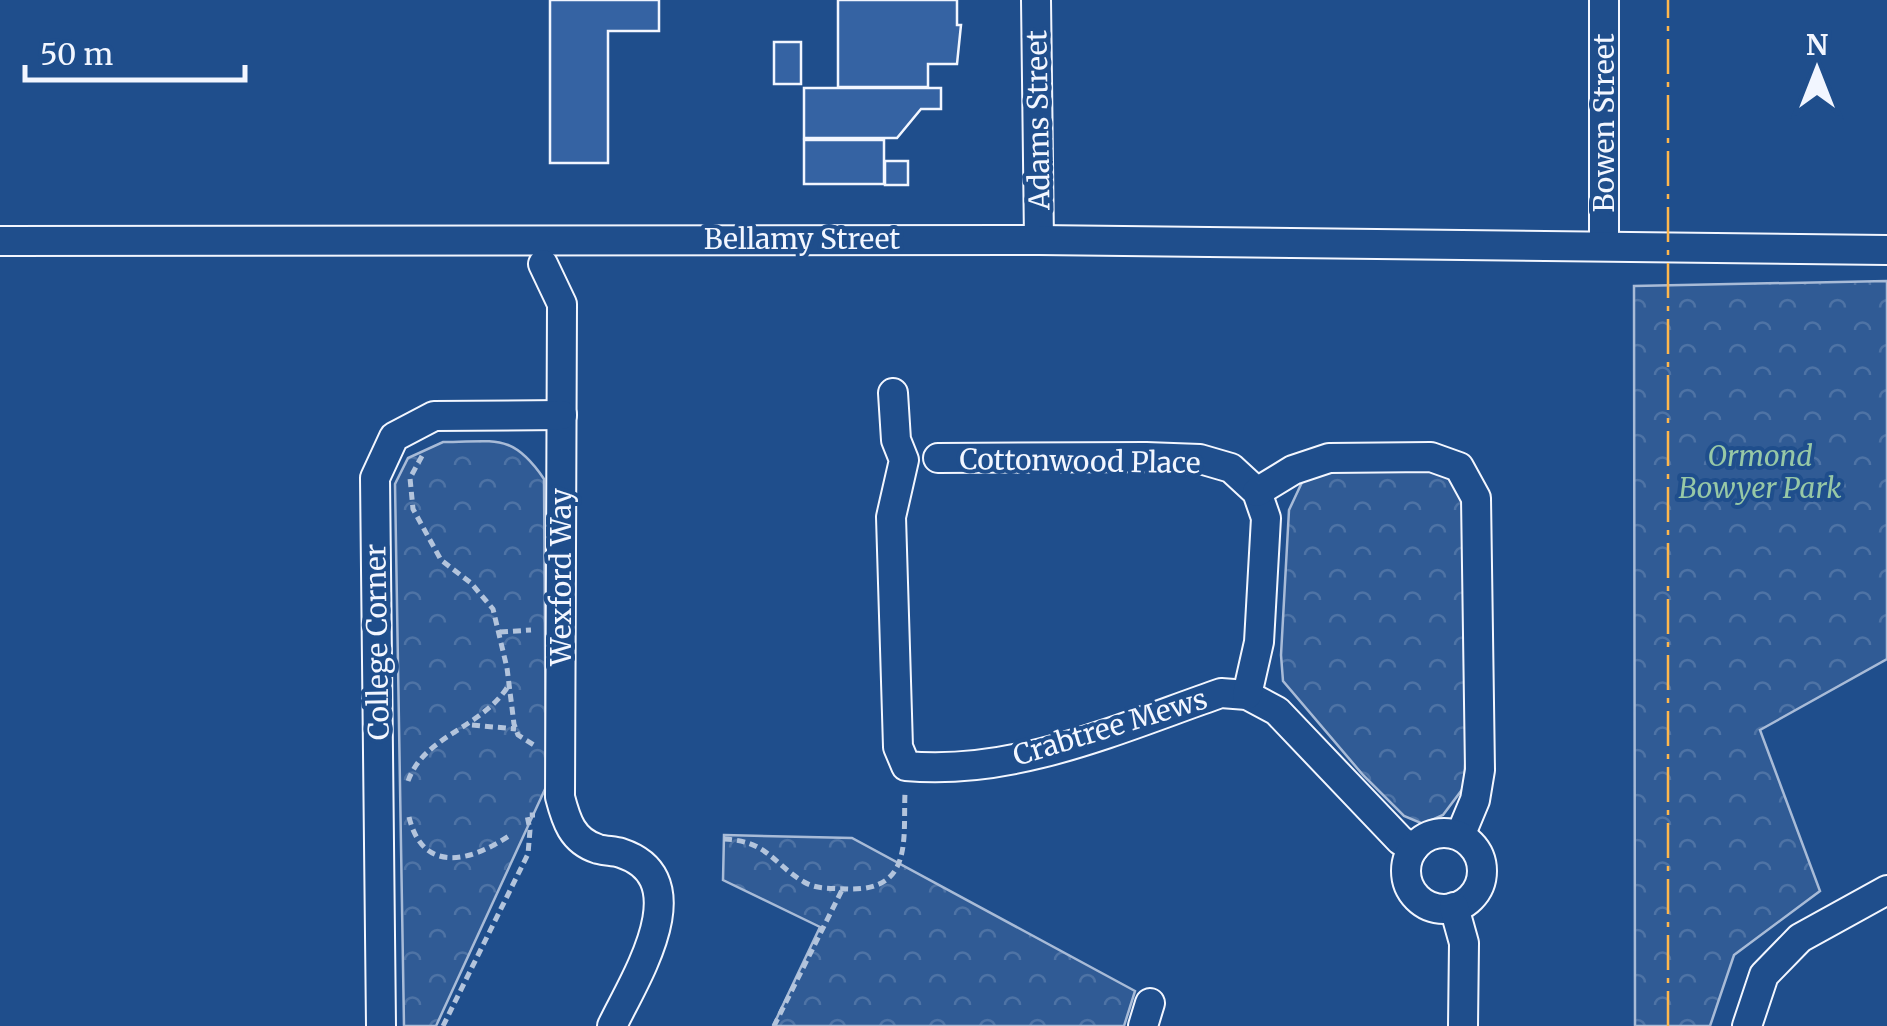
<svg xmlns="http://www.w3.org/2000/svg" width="1887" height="1026" viewBox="0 0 1887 1026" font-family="Merriweather,serif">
<defs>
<pattern id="park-crowns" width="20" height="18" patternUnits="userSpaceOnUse" patternTransform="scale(2.5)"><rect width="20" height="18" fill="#305b95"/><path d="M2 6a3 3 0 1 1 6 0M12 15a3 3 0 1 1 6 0" fill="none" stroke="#4e73a5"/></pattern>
</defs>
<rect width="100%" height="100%" fill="#1f4e8c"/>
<!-- park -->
<g fill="url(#park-crowns)" stroke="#a8bbd7" stroke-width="2.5">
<path d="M1887 281V659L1760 730 1820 891 1734 955 1710 1026H1635L1634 286Z"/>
<path d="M443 442C495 442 512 432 544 479L546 787 436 1026H404L395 484 408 458Z"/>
<path d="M1332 469 1432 470 1455 482 1462 502 1469 689 1464 787 1443 815 1423 824 1404 816 1363 775 1283 681 1281 655 1289 510 1304 478Z"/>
<path d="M724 835 852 838 1135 991 1124 1026H773L820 927 723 880Z"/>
</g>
<!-- building -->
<g fill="#3563a3" stroke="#f2f6ff" stroke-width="2.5">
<path d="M550 0H659V31H608V163H550Z"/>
<path d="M838 0H957V25H961L957 64H928V87H838Z"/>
<rect x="774" y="42" width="27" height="42"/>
<path d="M804 88H941V109H921L897 138H804Z"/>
<rect x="804" y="140" width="80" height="44"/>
<rect x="885" y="161" width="23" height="24"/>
</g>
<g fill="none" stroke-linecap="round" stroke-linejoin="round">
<!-- street casing -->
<g stroke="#f2f6ff" stroke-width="32">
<g id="street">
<path d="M1036 0 1039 240"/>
<path d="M1604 0V245"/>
<path d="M0 241 1039 240 1887 250"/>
<path d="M543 264 562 304 560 797C566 820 572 841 598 849 606 851 614 851 621 853 700 879 634 980 612 1026"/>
<path d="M893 393 896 440 904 460 891 517 898 747 906 766C1015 776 1120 728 1221 693L1247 695 1277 711 1400 840 1413 849"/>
<path d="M938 458 1146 457 1200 459 1231 468 1257 492 1266 518 1259 642 1247 695"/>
<path d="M1257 492 1293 470 1329 458 1431 457 1459 467 1476 498 1480 770 1475 800 1460 836"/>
<circle cx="1444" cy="871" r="38"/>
<path d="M1454 907 1464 943 1463 1026"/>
<path d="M381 1026 375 478 394 437 434 416 562 415"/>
<path d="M1143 1026 1150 1003"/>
<path d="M1747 1026 1764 975 1800 938 1887 890"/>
</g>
</g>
<!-- path -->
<g stroke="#b3c4dc" stroke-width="5" stroke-dasharray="8 5" stroke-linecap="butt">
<path d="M422 456 410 478 413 509 441 560 471 583 493 609 507 668 514 724 518 735 534 745"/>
<path d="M500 632 531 630"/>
<path d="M472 725 516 729"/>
<path d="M408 781C425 735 478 730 507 688"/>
<path d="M409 817C423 875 471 861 509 836"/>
<path d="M724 839C768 841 773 864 804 882 817 890 835 888 850 889 913 890 903 839 905 793"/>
<path d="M443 1026 528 854 530 830 527 815H535"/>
<path d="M774 1026 843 888"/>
</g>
<!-- street -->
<use href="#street" stroke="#1f4e8c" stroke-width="28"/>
<!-- power -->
<path stroke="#ffb74d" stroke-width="2.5" stroke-dasharray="35 8 5 8" stroke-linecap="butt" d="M1668 1026V0"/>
</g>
<g text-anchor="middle" stroke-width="8" stroke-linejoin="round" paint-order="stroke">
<!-- street labels -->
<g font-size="28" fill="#f2f6ff" stroke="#1f4e8c">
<text transform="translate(1038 120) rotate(-91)" y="10">Adams Street</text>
<text transform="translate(1604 123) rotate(-90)" y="10">Bowen Street</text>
<text x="802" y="249">Bellamy Street</text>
<text transform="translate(1080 461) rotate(1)" y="10">Cottonwood Place</text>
<text transform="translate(561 577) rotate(-90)" y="10">Wexford Way</text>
<text transform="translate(377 642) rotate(-91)" y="10">College Corner</text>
<text transform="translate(1110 727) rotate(-17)" y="10">Crabtree Mews</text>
</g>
<!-- park labels -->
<g font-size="28" font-style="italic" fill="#97c8a6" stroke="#1f4e8c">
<text x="1760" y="466">Ormond<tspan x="1760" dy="32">Bowyer Park</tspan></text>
</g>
</g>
<!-- north arrow -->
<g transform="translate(1817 70)" stroke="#1f4e8c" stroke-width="8" paint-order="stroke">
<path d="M0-8L18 38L0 25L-18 38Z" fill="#f2f6ff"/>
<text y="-15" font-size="28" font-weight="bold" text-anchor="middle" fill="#f2f6ff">N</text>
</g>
<!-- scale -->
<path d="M25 65v15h220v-15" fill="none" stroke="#f2f6ff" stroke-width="5"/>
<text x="40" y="65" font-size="30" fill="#f2f6ff" stroke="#1f4e8c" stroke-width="8" paint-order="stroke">50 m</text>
</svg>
